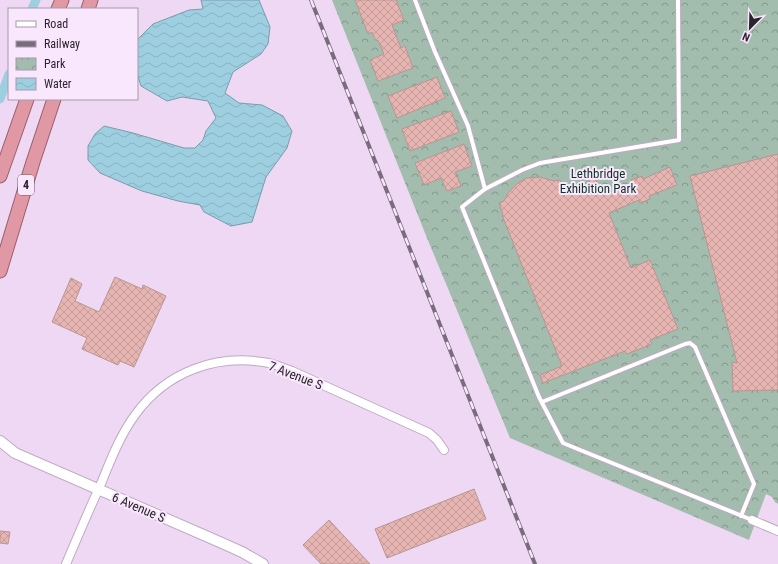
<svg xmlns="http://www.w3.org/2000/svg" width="778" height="564" viewBox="0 0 778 564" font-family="'Roboto Condensed',sans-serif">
<defs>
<pattern id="park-crowns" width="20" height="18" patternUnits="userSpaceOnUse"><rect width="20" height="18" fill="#a2bdae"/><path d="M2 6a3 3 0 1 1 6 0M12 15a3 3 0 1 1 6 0" fill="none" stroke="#84998e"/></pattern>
<pattern id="water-waves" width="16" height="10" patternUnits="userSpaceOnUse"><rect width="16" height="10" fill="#9dcfe0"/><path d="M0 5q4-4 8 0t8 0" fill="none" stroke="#87b2c0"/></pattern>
<pattern id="building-cross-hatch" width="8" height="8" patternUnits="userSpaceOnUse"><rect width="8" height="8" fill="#e6b5b1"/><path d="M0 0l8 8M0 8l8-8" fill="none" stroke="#c59c99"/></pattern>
</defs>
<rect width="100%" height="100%" fill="#eed8f3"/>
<!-- park -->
<path fill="url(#park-crowns)" d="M332 0H778V504L775 502 772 497 766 494 749 540 510 438 427 238Z"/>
<!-- water -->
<path fill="url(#water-waves)" stroke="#7b9caa" d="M201 0H259L270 27 268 44 261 54 233 72 225 93 239 103 262 105 283 116 292 131 287 148 266 177 252 222 231 226 204 212 200 205 178 201 142 191 100 173 88 160V146L95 134 104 126 133 133 184 148H195L203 140 206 131 216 118 208 101 182 97 167 101 141 86 137 73V43L138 39 153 24 189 10 203 9Z"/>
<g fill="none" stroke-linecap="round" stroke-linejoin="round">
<!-- canal -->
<g stroke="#9dcfe0" stroke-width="9">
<path d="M32 9 36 0"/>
<path d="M0 99 9 74"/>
</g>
</g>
<!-- building -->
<g fill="url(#building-cross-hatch)" stroke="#b89591">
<path d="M355 0H396L404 20 392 25 401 48 405 46 413 68 378 81 370 60 384 54 378 40 376 41 372 32 368 34Z"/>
<path d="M437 77 445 98 397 118 388 96Z"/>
<path d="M451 111 459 132 410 151 402 129Z"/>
<path d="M464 144 472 166 455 172 461 186 447 191 441 178 424 185 415 163Z"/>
<path d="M778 154V390L733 391 732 362 737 363 690 176Z"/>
<path d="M670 167 677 185 649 196 650 199 640 203 639 200 609 213 631 268 650 260 678 329 650 340 652 344 627 354 625 351 543 383 540 375 562 366 502 215 503 214 499 203 504 201 508 193 518 183 527 178 540 177 554 181 560 180 563 190 573 187V189L588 183V181L595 178 602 194 609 191 610 192 633 183 631 180 642 176 643 179Z"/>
<path d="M115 277 142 289 143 285 166 296 134 367 120 361 118 365 82 349 87 338 52 322 71 278 82 284 75 301 99 312Z"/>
<path d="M474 489 486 519 387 558 375 529Z"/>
<path d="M329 520 370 564H321L303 545Z"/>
<path d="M0 531 10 532 8 544 0 543Z"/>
</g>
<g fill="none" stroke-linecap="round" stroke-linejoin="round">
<!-- service casing -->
<g stroke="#bfaac4" stroke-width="6">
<g id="service">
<path d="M415 0 435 52 468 126 485 189"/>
<path d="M678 0 679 140 540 163 522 170 485 189 462 207 539 397 563 443 752 520"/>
<path d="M542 402 685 344 690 343 695 347 754 484 741 516"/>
</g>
</g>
<!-- minor casing -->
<g stroke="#bfaac4" stroke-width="10">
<g id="minor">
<path d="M752 520 778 531"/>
<path d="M66 564C77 538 88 512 100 486 110 462 119 437 135 415 166 372 216 353 269 363 276 365 284 368 292 371L429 433 437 440 444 450"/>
</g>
</g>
<!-- tertiary casing -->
<g stroke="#bfaac4" stroke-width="12">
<path id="tertiary" d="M0 441 15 453 222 543 242 552 263 564"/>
</g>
<!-- trunk casing -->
<g stroke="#9b5f6c" stroke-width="15">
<g id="trunk">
<path d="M58 9 62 0"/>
<path d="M88 9 91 0"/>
<path d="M0 176 27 99"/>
<path d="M0 271 33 162 54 99"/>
</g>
</g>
<!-- service -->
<use href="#service" stroke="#fff" stroke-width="4"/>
<!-- minor -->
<use href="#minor" stroke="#fff" stroke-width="8"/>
<!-- tertiary -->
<use href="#tertiary" stroke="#fff" stroke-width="10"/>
<!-- trunk -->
<use href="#trunk" stroke="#df98a4" stroke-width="13"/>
<!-- rail casing -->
<g stroke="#796c7c" stroke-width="4">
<path id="rail" d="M311 0 535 564"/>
</g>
<!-- rail -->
<use href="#rail" stroke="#f9e7fd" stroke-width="2.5" stroke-dasharray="8" stroke-linecap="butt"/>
</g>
<g text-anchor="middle" stroke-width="4" stroke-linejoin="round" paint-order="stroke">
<!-- shield labels -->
<rect fill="#f9e7fd" stroke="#6a5e6b" stroke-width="1" x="18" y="175" width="16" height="20" rx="3"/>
<g font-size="12" font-weight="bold" fill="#2c242d">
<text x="26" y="189">4</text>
</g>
<!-- park labels -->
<g font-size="13" fill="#0d3323" stroke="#f9e7fd">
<text x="598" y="178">Lethbridge<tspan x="598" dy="15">Exhibition Park</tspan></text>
</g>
<!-- street labels -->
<g font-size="13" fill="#2c242d" stroke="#f9e7fd">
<text transform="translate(296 375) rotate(21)" y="5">7 Avenue S</text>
<text transform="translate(139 507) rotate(23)" y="5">6 Avenue S</text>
</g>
</g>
<!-- legend -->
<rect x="8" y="8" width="130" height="92" fill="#f9e7fd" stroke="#a799aa"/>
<rect x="16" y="21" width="20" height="6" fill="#ffffff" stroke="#a799aa"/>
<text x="44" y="28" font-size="12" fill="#2c242d">Road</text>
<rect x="16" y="41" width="20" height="6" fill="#796c7c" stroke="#a799aa"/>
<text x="44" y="48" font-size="12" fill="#2c242d">Railway</text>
<rect x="16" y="58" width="20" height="12" fill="url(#park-crowns)" stroke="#a799aa"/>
<text x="44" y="68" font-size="12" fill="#2c242d">Park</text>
<rect x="16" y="78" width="20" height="12" fill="url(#water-waves)" stroke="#a799aa"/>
<text x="44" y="88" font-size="12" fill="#2c242d">Water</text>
<!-- north arrow -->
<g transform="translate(750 28) rotate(203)" stroke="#f9e7fd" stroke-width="3" paint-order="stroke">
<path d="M0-3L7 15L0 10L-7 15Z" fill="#2c242d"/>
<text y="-6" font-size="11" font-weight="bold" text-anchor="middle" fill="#2c242d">N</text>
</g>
</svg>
